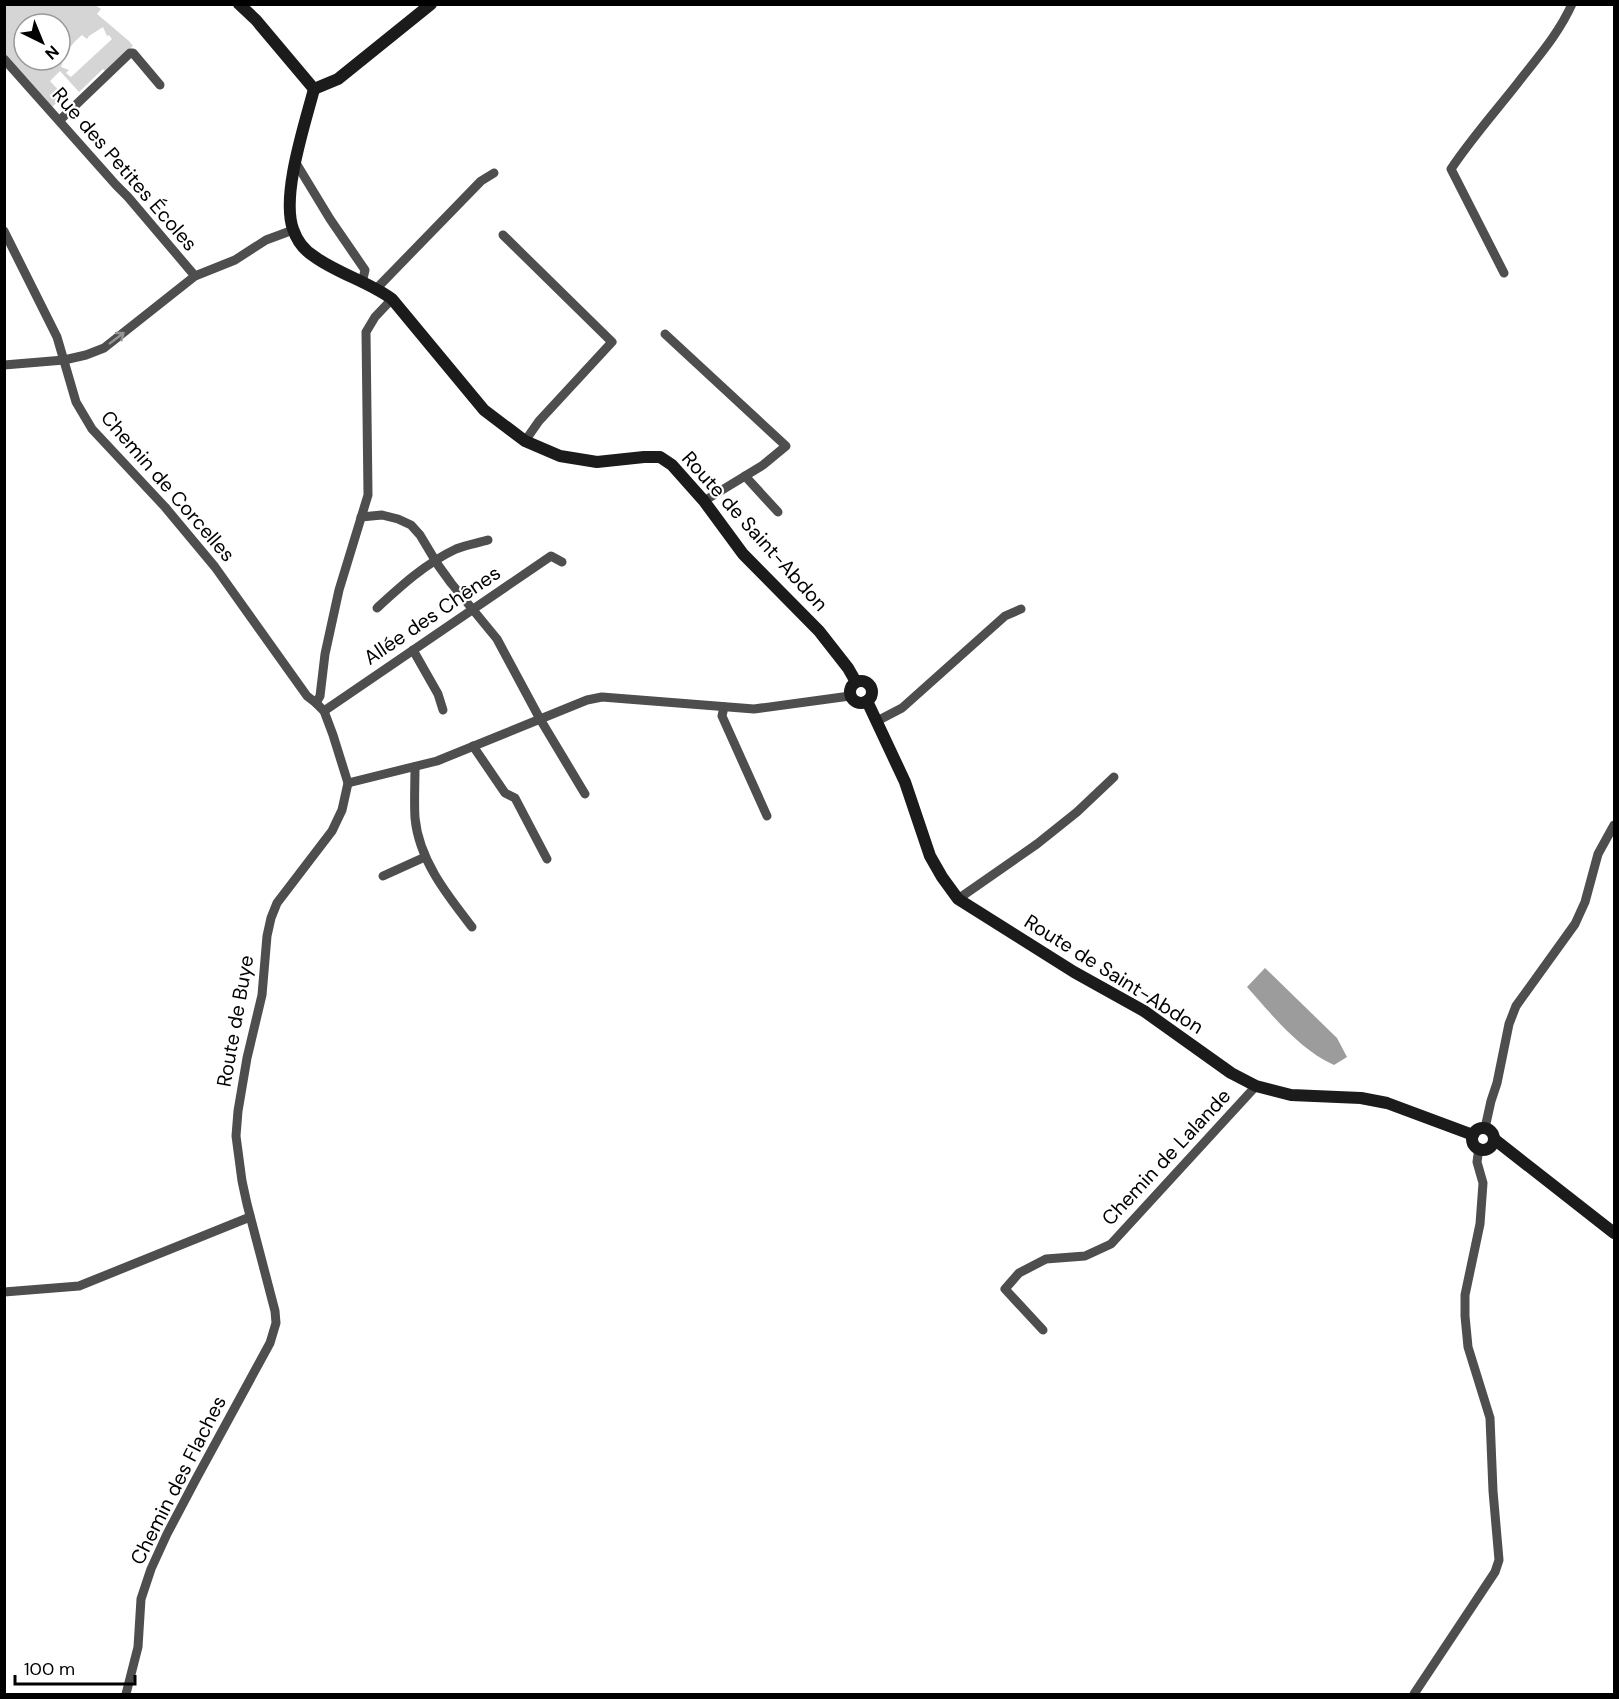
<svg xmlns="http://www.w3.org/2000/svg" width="1619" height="1699" viewBox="0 0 1619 1699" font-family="'DM Sans',sans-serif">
<rect width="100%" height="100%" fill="#fff"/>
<!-- green -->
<path fill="#d5d5d5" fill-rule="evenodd" d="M4 5H95L101 9 97 14 129 41 133 46 106 72 103 69 79 92 60 71 50 81 64 96 52 107 5 55ZM24 24H60V60H24ZM103 27 107 36 109 35 112 39 71 77 66 73 69 70 61 67C65 53 71 44 82 35L87 39 89 36Z"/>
<!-- water -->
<path fill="#9c9c9c" d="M1265 968 1337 1038 1347 1057 1334 1065C1300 1050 1272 1015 1247 987Z"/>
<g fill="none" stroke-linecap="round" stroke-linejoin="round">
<!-- street -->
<g stroke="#4e4e4e" stroke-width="9">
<path d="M4 59 116 185 128 197 195 276"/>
<path d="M60 120 130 53H133L160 85"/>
<path d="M296 163 330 219 365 270 362 283"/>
<path d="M4 231 57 337 76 402 92 429 165 507 215 567 307 696 316 703 324 711 333 735 348 783 342 810 332 831 277 903 271 918 267 936 262 995 247 1058 238 1111 236 1136 242 1181 247 1204 275 1311 276 1323 270 1343 196 1479 167 1534 151 1569 141 1599 138 1647 126 1694"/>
<path d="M503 235 612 342 539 421 525 441"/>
<path d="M1504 273 1451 169C1471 139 1495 112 1517 84 1537 58 1558 35 1572 4"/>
<path d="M376 289 481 181 494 173"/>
<path d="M665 334 786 446 763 465 704 501"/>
<path d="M4 365 64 360 86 355 104 348 195 276 235 260 266 240 293 230"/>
<path d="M745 476 778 512"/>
<path d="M361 517 382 515 398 519 411 525 420 535 438 565 451 583 497 639 540 719 585 794"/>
<path d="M377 608C401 586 426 563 456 549 466 545 478 543 488 540"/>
<path d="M413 650 438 694 443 710"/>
<path d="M316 703 320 696 325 654 339 590 368 495 366 332 375 317 392 299"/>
<path d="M724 707 722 716 767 816"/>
<path d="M324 711 551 556 562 562"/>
<path d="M877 721 902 708 1005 616 1021 609"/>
<path d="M473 746 505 793 515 798 547 859"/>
<path d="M415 767C415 784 414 801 415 818 419 860 447 895 472 927"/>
<path d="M348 783 437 761 587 700 602 697 754 709 850 696"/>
<path d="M383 876 425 857"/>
<path d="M958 899 1037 844 1077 812 1114 777"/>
<path d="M1485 1128 1491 1101 1497 1083 1509 1024 1516 1006 1575 924 1585 902 1598 854 1614 825"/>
<path d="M4 1292 79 1286 250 1217"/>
<path d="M1043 1330 1005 1289 1019 1273 1046 1259 1085 1256 1111 1244 1256 1086"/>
<path d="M1414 1694 1495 1572 1499 1560 1493 1491 1490 1418 1468 1347 1465 1316V1295L1480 1224 1483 1183 1477 1162 1479 1148"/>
</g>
<!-- secondary -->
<g stroke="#1b1b1b" stroke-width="12">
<path d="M239 4 256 20 314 89"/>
<path d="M314 89C305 124 281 195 293 229 297 241 305 251 315 257 339 274 369 282 392 299L484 410 525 441 560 456 597 462 644 457H660L672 465 704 501 743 554 819 631 848 668 856 682"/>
<path d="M314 89 338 79 431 4"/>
<circle cx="861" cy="692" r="11"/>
<path d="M867 701 905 782 930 856 942 877 958 899 1074 972 1144 1011 1231 1073 1256 1086 1291 1095 1361 1098 1387 1103 1473 1135"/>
<circle cx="1483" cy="1139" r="11"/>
<path d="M1494 1139 1614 1233"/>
</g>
</g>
<!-- one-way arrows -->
<defs><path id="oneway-shaft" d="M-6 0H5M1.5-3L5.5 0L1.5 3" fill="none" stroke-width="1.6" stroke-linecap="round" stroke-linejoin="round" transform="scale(1.5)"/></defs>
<use stroke="#959595" href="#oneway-shaft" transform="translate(117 338) rotate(-37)"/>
<g text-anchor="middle" stroke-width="4.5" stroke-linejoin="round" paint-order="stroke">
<!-- street labels -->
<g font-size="20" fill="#000" stroke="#fff">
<text transform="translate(125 169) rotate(49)" y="7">Rue des Petites Écoles</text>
<text transform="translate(168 486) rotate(49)" y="7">Chemin de Corcelles</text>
<text transform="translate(755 531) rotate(48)" y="7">Route de Saint-Abdon</text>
<text transform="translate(432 615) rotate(-34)" y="7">Allée des Chênes</text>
<text transform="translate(1114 974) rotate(32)" y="7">Route de Saint-Abdon</text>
<text transform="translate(235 1021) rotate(-80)" y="7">Route de Buye</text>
<text transform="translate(1166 1157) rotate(-47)" y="7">Chemin de Lalande</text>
<text transform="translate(178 1480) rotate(-63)" y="7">Chemin des Flaches</text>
</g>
</g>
<!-- border -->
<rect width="1619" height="1699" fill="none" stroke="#000000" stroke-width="12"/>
<!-- north arrow -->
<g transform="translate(42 42) rotate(137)"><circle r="28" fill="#ffffff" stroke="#999999" stroke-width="1.5"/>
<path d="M0-4.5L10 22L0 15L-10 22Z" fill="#000000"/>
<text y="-9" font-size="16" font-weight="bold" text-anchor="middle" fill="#000000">N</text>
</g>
<!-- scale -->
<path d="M15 1675v9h120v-9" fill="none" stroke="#000000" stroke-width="3"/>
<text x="24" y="1675" font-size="18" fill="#000000" stroke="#ffffff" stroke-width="4.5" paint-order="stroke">100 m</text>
</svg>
